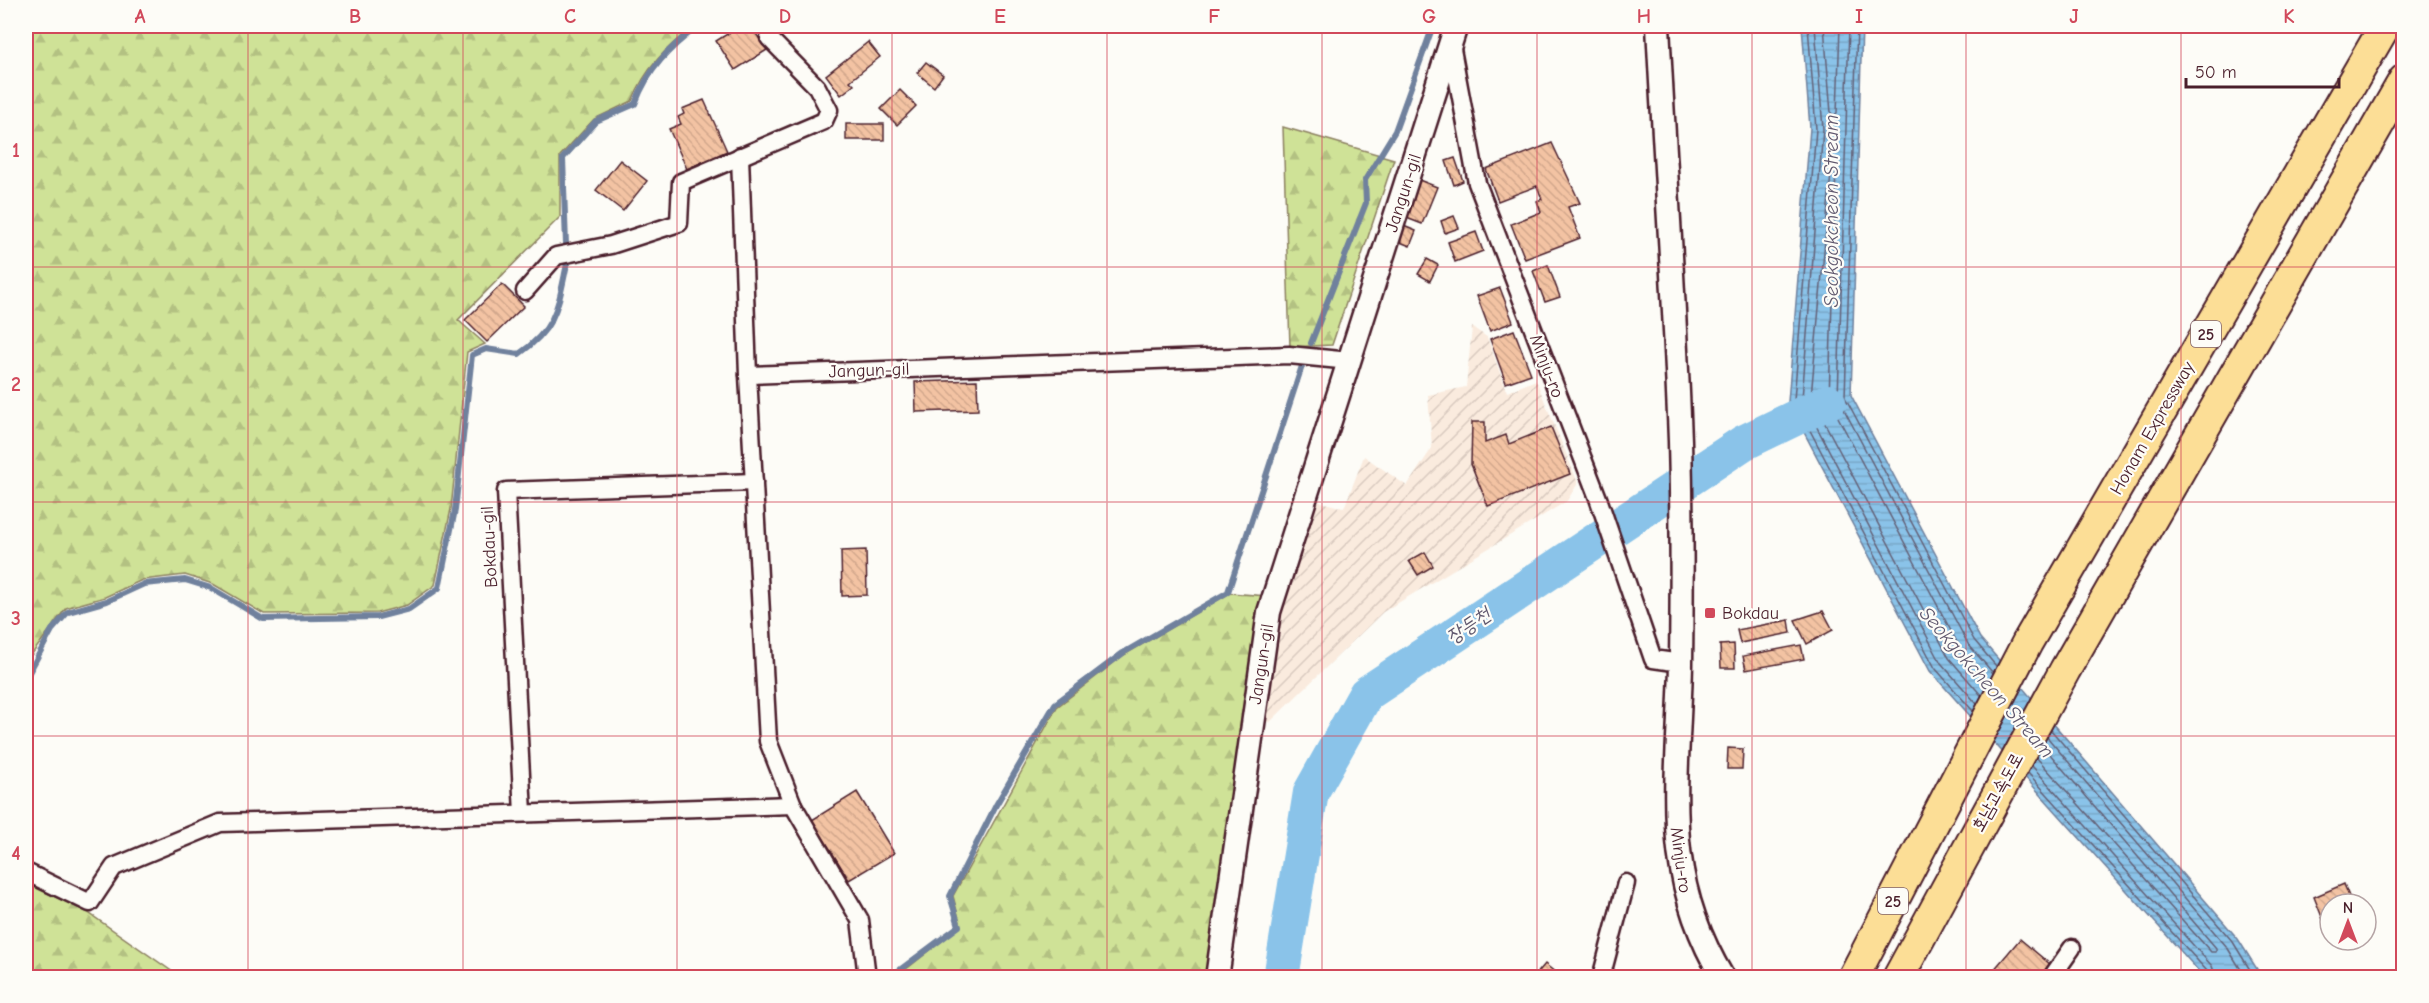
<svg xmlns="http://www.w3.org/2000/svg" width="2429" height="1003" viewBox="0 0 2429 1003" font-family="'Comic Neue','Poor Story',sans-serif">
<defs>
<pattern id="industrial-furrows" width="10" height="10" patternUnits="userSpaceOnUse" patternTransform="scale(1.5)"><rect width="10" height="10" fill="#faebde"/><path d="M-1 1l2-2M0 10L10 0M9 11l2-2" fill="none" stroke="#d8c9bf"/></pattern>
<pattern id="forest-firs" width="22" height="20" patternUnits="userSpaceOnUse" patternTransform="scale(1.5)"><rect width="22" height="20" fill="#cfe297"/><path d="M5 1l3.5 6h-7zM16 11l3.5 6h-7z" fill="#b3c182"/></pattern>
<pattern id="water-rules" width="6" height="5" patternUnits="userSpaceOnUse" patternTransform="scale(1.5)"><rect width="6" height="5" fill="#8ac3e9"/><path d="M0 2.5h6" fill="none" stroke="#79a7c8"/></pattern>
<pattern id="building-back-hatch" width="6" height="6" patternUnits="userSpaceOnUse" patternTransform="scale(1.5)"><rect width="6" height="6" fill="#f3c3a3"/><path d="M-1 5l2 2M0 0l6 6M5-1l2 2" fill="none" stroke="#d2a78c"/></pattern>
</defs>
<rect width="100%" height="100%" fill="#fdfcf7"/>
<filter id="ink" filterUnits="userSpaceOnUse"><feTurbulence type="fractalNoise" baseFrequency=".0167" numOctaves="2"/><feDisplacementMap in="SourceGraphic" scale="12" xChannelSelector="R" yChannelSelector="G"/><feConvolveMatrix kernelMatrix="1 2 1 2 8 2 1 2 1" color-interpolation-filters="sRGB"/></filter>
<g filter="url(#ink)">
<!-- industrial -->
<path fill="url(#industrial-furrows)" d="M1472 327 1487 337 1507 392 1536 380 1578 483 1567 501 1383 612 1269 723 1263 716 1281 611 1317 501 1344 508 1364 456 1407 486 1432 448 1428 395 1466 387Z"/>
<!-- forest -->
<g fill="url(#forest-firs)" stroke="#8c8061" stroke-width="1.5">
<path d="M26 26H694C666 47 645 69 632 101L594 119 560 156V217L458 320 485 344 467 352 451 509 435 585 407 605 377 613 264 614 213 584 185 575 142 580 105 597 66 608 29 658H26Z"/>
<path d="M1283 127 1394 159 1332 345 1290 347Z"/>
<path d="M1230 593 1267 596 1210 977 895 978 961 926 953 896 1057 707 1124 655Z"/>
<path d="M26 883 87 912 180 977H26Z"/>
</g>
<!-- water -->
<path fill="url(#water-rules)" stroke="#70819d" stroke-width="1.5" d="M1802 26H1862L1851 395 1980 638 2238 939 2262 977H2204L1930 671 1788 402 1810 128Z"/>
<g fill="none" stroke-linecap="round" stroke-linejoin="round">
<!-- shore -->
<g stroke="#646177" stroke-width="1.5">
<path d="M1808 26 1816 129 1794 400 1935 668 1973 711"/>
<path d="M1815 26 1823 129 1802 399 1941 663 1977 704"/>
<path d="M1824 26 1831 113 1834 115 1837 113 1840 26"/>
<path d="M1849 26 1838 398 1968 644 1993 673"/>
<path d="M1857 26 1845 397 1974 640 1996 666"/>
<path d="M1981 695 1949 658 1811 397 1832 162 1836 165 1829 400 1960 648 1988 682"/>
<path d="M2051 730 2233 942 2255 978"/>
<path d="M2047 737 2227 947 2246 978"/>
<path d="M2036 757 2211 952H2216V948L2043 746"/>
<path d="M2032 766 2212 966 2216 978"/>
<path d="M2028 773 2207 971 2208 978"/>
</g>
<!-- stream -->
<g stroke="#70819d" stroke-width="6">
<path d="M566 245 563 158 596 121 635 104C648 69 669 48 698 26"/>
<path d="M1311 343 1366 203 1365 180 1395 131 1433 26"/>
<path d="M26 678 52 630 68 612 107 601 144 584 185 580 211 588 263 619 378 617 409 609 439 588 455 510 472 355 486 349 519 354C557 328 558 305 567 264"/>
<path d="M889 978 959 926 950 896 996 805 1055 704 1123 653 1228 592 1302 366"/>
</g>
<!-- river -->
<path stroke="#8ac3e9" stroke-width="36" d="M1281 978 1311 792 1366 694 1743 443 1828 402"/>
</g>
<!-- building -->
<g fill="url(#building-back-hatch)" stroke="#4a1f2b" stroke-width="1.5">
<path d="M740 26H751L767 50 735 70 716 41Z"/>
<path d="M868 42 880 57 850 81 854 85 841 95 826 75Z"/>
<path d="M926 62 943 75 934 87 917 73Z"/>
<path d="M900 90 916 106 897 125 881 109Z"/>
<path d="M704 100 727 151 687 169 669 129 681 124 678 117 684 114 682 109Z"/>
<rect x="846" y="124" width="38" height="16"/>
<path d="M1552 143 1580 203 1568 207 1580 238 1525 259 1511 224 1541 212 1537 201 1542 199 1537 186 1498 201 1486 169Z"/>
<path d="M1455 158 1463 181 1454 185 1446 161Z"/>
<path d="M620 160 647 181 623 211 596 190Z"/>
<path d="M1419 180 1437 187 1422 224 1404 217Z"/>
<path d="M1454 216 1459 228 1445 233 1441 221Z"/>
<path d="M1401 225 1416 231 1410 246 1395 240Z"/>
<path d="M1476 232 1483 251 1455 262 1448 242Z"/>
<path d="M1427 259 1438 265 1430 281 1418 274Z"/>
<path d="M1548 265 1560 297 1545 302 1533 271Z"/>
<path d="M502 284 524 306 487 342 465 320Z"/>
<path d="M1500 288 1513 322 1490 331 1477 296Z"/>
<path d="M1514 330 1531 374 1506 383 1490 339Z"/>
<path d="M977 380 978 410 916 412 915 382Z"/>
<path d="M1472 422H1485V443L1506 435 1509 444 1551 427 1570 474 1488 506 1471 464Z"/>
<path d="M866 550 867 595 842 596 841 551Z"/>
<path d="M1425 552 1433 566 1418 575 1409 561Z"/>
<path d="M1823 611 1833 630 1807 644 1795 620Z"/>
<path d="M1789 620 1791 633 1740 643 1737 630Z"/>
<path d="M1734 644 1735 668H1721L1720 645Z"/>
<path d="M1801 645 1804 659 1746 670 1743 656Z"/>
<path d="M1728 748 1743 749 1742 769H1727Z"/>
<path d="M857 792 894 853 849 880 812 820Z"/>
<path d="M2344 884 2352 904H2330V937L2314 897Z"/>
<path d="M2020 939 2051 965 2040 978H1987Z"/>
<path d="M1545 964 1562 978H1537L1535 976Z"/>
</g>
<g fill="none" stroke-linecap="round" stroke-linejoin="round">
<!-- street casing -->
<g stroke="#4a1f2b" stroke-width="21">
<g id="street">
<path d="M1451 44 1477 183 1598 498 1653 659 1681 663"/>
<path d="M740 156 748 375 768 741 793 805 860 920 867 977"/>
<path d="M525 291 556 256 611 245 679 223 681 182 824 121 829 110 817 87 769 38"/>
<path d="M748 375 1289 355 1350 361"/>
<path d="M523 813 506 491 754 482"/>
<path d="M26 872 90 903 114 867 220 823 793 805"/>
<path d="M1601 978 1626 883"/>
<path d="M2051 978 2072 948"/>
</g>
</g>
<!-- secondary casing -->
<g stroke="#4a1f2b" stroke-width="27">
<g id="secondary">
<path d="M1658 26C1665 164 1675 302 1680 441 1682 515 1682 589 1681 663 1679 781 1658 870 1723 978"/>
<path d="M1217 978 1269 612 1456 26"/>
</g>
</g>
<!-- highway casing -->
<g stroke="#4a1f2b" stroke-width="34">
<g id="highway">
<path d="M1853 978 2027 643 2385 26"/>
<path d="M1898 978 2065 670 2404 80"/>
</g>
</g>
<!-- street -->
<use href="#street" stroke="#fdfcf7" stroke-width="16"/>
<!-- secondary -->
<use href="#secondary" stroke="#fdfcf7" stroke-width="22"/>
<!-- highway -->
<use href="#highway" stroke="#fcde96" stroke-width="30"/>
</g>
</g>
<!-- grid -->
<path fill="none" stroke="#d1495b" stroke-width="1.5" stroke-opacity="0.55" d="M248 26V978M463 26V978M677 26V978M892 26V978M1107 26V978M1322 26V978M1537 26V978M1752 26V978M1966 26V978M2181 26V978M26 267H2404M26 502H2404M26 736H2404"/>
<!-- markers -->
<rect fill="#d1495b" stroke="#fdfcf7" stroke-width="2" x="1704" y="607" width="12" height="12" rx="3"/>
<g text-anchor="middle" stroke-width="4.5" stroke-linejoin="round" paint-order="stroke">
<!-- shield labels -->
<g fill="#fdfcf7" stroke="#806168" stroke-width="1.5">
<rect x="2191" y="321" width="30" height="26" rx="4.5"/>
<rect x="1878" y="888" width="30" height="26" rx="4.5"/>
</g>
<g font-size="16" font-weight="bold" fill="#4a1f2b">
<text x="2206" y="340">25</text>
<text x="1893" y="907">25</text>
</g>
<!-- street labels -->
<g font-size="18" fill="#4a1f2b" stroke="#fdfcf7">
<text transform="translate(1403 193) rotate(-72)" y="6">Jangun-gil</text>
<text transform="translate(1547 366) rotate(69)" y="6">Minju-ro</text>
<text transform="translate(869 370) rotate(-2)" y="6">Jangun-gil</text>
<text transform="translate(2152 428) rotate(-60)" y="6">Honam Expressway</text>
<text transform="translate(489 547) rotate(-93)" y="6">Bokdau-gil</text>
<text transform="translate(1261 664) rotate(-81)" y="6">Jangun-gil</text>
<text transform="translate(1997 792) rotate(-61)" y="6">호남고속도로</text>
<text transform="translate(1681 860) rotate(82)" y="6">Minju-ro</text>
</g>
<!-- poi labels -->
<g font-size="18" fill="#4a1f2b" stroke="#fdfcf7" text-anchor="start">
<text x="1722" y="619">Bokdau</text>
</g>
<!-- water labels -->
<g font-size="20" font-style="italic" fill="#60586e" stroke="#fdfcf7">
<text transform="translate(1831 211) rotate(-90)" y="7">Seokgokcheon Stream</text>
<text transform="translate(1468 625) rotate(-34)" y="7">장등천</text>
<text transform="translate(1987 682) rotate(49)" y="7">Seokgokcheon Stream</text>
</g>
</g>
<!-- margin -->
<rect width="2429" height="1003" fill="none" stroke="#fdfcf7" stroke-width="66"/>
<!-- north arrow -->
<g transform="translate(2348 922)"><circle r="28" fill="#fdfcf7" stroke="#b5a4a5" stroke-width="1.5"/>
<path d="M0-4.5L10 22L0 15L-10 22Z" fill="#d1495b"/>
<text y="-9" font-size="16" font-weight="bold" text-anchor="middle" fill="#4a1f2b">N</text>
</g>
<!-- scale -->
<path d="M2186 78v9h153v-9" fill="none" stroke="#4a1f2b" stroke-width="3"/>
<text x="2195" y="78" font-size="18" fill="#4a1f2b" stroke="#fdfcf7" stroke-width="4.5" paint-order="stroke">50 m</text>
<rect x="33" y="33" width="2363" height="937" fill="none" stroke="#d1495b" stroke-width="2"/>
<g font-size="20" text-anchor="middle" font-weight="bold" fill="#d1495b">
<text x="140" y="23">A</text>
<text x="355" y="23">B</text>
<text x="570" y="23">C</text>
<text x="785" y="23">D</text>
<text x="1000" y="23">E</text>
<text x="1214" y="23">F</text>
<text x="1429" y="23">G</text>
<text x="1644" y="23">H</text>
<text x="1859" y="23">I</text>
<text x="2074" y="23">J</text>
<text x="2289" y="23">K</text>
<text x="16" y="157">1</text>
<text x="16" y="391">2</text>
<text x="16" y="625">3</text>
<text x="16" y="860">4</text>
</g>
</svg>
